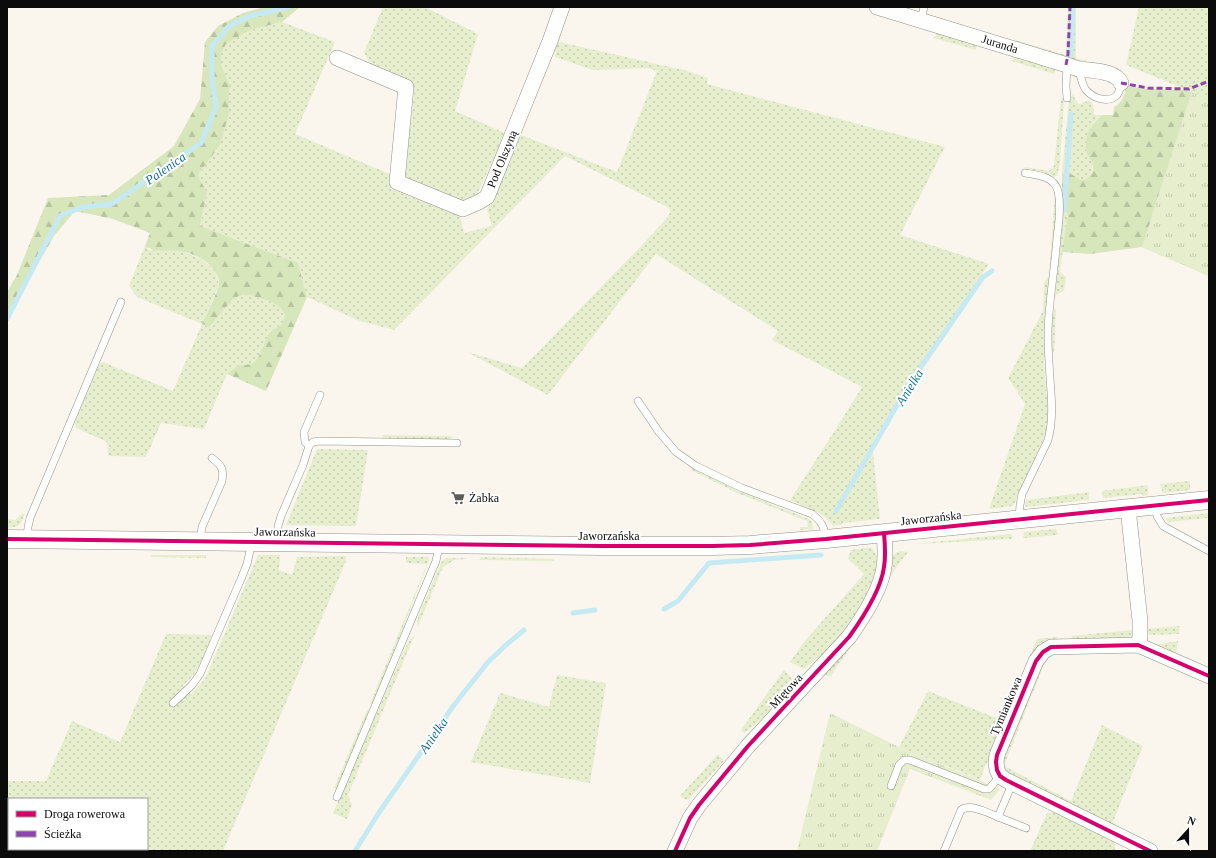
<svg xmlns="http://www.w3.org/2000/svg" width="1216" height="858" viewBox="0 0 1216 858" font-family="'Times New Roman',serif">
<defs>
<pattern id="grass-dots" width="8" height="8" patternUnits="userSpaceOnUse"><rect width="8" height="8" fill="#e6eece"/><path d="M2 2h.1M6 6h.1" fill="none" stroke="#c4cbb0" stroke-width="1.8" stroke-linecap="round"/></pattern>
<pattern id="forest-firs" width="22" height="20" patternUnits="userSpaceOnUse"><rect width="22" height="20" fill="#d8e6bc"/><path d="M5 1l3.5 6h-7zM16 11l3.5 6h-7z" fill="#b8c4a0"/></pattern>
<pattern id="park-tufts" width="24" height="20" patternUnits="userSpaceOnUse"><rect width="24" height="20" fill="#e6eece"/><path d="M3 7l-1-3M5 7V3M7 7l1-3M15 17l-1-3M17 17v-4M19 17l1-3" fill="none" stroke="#c4cbb0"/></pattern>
</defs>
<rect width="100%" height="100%" fill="#faf6ee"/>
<!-- grass -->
<g fill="url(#grass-dots)">
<path d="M383 7H425L478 34 455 111 505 133 475 199 462 203 408 181 405 177 414 94V86L410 81 370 64 364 52Z"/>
<path d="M566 7H569L564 21 559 42 684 70 708 78 707 84 945 147 900 235 989 264 923 362 874 439 872 444 880 519 842 523V525H835L834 527 825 517 819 513 790 500 832 435 862 387 772 340 778 331 656 254 548 395 467 352 522 368 642 245 666 219 670 213 669 208 565 156 394 330 357 320 307 297 298 263 200 226 207 194 198 175 220 145 229 83 221 65V54L226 44 250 30 282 22 335 42 295 134 392 175 391 189 460 216 464 233 492 226 487 209 521 135 617 172 657 71 648 68 593 70 555 57 556 42Z"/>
<path d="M1068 7H1076V58L1111 67 1077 62 1016 43 1015 40 1066 55Z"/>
<path d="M1139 7H1209V249L1152 216 1192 92 1126 65Z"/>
<path d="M937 33 977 43 976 50 934 38Z"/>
<path d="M1014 54 1054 66 1055 70 1054 74 1012 61Z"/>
<path d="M1073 95 1078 104H1081L1084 102 1088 101 1091 102 1093 105 1094 115H1102L1094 122 1086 149C1092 162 1097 169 1086 180H1081L1071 174 1062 173 1069 98Z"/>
<path d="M1061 98H1064L1060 163 1057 176 1053 177 1040 172 1024 170 1025 167 1049 171 1054 166Z"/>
<path d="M1055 195V224L1045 314 1044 342V366L1049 419 1046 433 1013 506 989 509 1025 404 1008 378 1043 311 1044 283 1049 275Z"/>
<path d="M1062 200H1066L1065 210 1068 213 1060 272 1066 277 1064 291 1057 294 1056 297 1055 296 1062 228Z"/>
<path d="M145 246 150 250 182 251 201 259 216 271 219 285 202 324 209 327 234 298 245 294 270 301 281 308 285 315 282 324 269 333 259 356 253 365 237 366 227 374 204 429 161 423 146 457 108 456 107 442 76 428 75 422 99 365 103 362 173 391 202 324 137 297 129 286Z"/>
<path d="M1056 308 1054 353 1052 352C1051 342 1050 315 1056 308Z"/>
<path d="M382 435 453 436 449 440 383 438Z"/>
<path d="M317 449 368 450 356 526 286 525Z"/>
<path d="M693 468 738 491 809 519 812 522 813 529 800 530V527H808L807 521 737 493 691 470Z"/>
<path d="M1190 481V490L1163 493 1160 484Z"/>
<path d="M1148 485V495L1143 496 1142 494 1103 498 1102 491Z"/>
<path d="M1089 492V500L1088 501 1087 500 1026 507 1025 504 1027 500Z"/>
<path d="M23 513 25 514C20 525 20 528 7 527V519L15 520Z"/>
<path d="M1209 513V518L1168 522 1167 521 1166 518Z"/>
<path d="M1056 529 1058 535 1023 538 1024 532Z"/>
<path d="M1124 533 1134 633 1132 636 1129 638 1074 641 1071 636 1133 630Z"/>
<path d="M1011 534 1013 539 914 544Z"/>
<path d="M871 547 874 551 877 556 878 562 877 571 858 616 832 647 804 669 790 662 804 642 864 574 848 559 851 550Z"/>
<path d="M900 551 908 552 898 565 889 579 893 555Z"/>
<path d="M151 555H206V558L150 557Z"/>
<path d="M258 555H280L279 570 292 575 297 557 346 556V561L223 851H128L115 849H147V799H9V833L7 832V781H46L72 721 120 742 166 634 212 635 205 655 196 672 183 686 191 695 206 677Z"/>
<path d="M406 557H429L428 563 374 703 370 704 427 564 406 563Z"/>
<path d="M481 557 554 559V561L479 560Z"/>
<path d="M447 558H466V559L454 560 443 567 418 626 417 622 418 617 440 565 442 561Z"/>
<path d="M1180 626 1179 634 1149 635 1146 629Z"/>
<path d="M414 636 348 795 352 805 347 819 333 813 403 653 408 642Z"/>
<path d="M1058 637 1056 642 1025 668 1037 639Z"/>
<path d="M1178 641 1176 655 1154 645Z"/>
<path d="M846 648H850L830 677 822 673Z"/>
<path d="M1055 654 1050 656 1045 662 1004 766 1071 801 1102 725 1143 746 1113 822 1116 824 1115 826 1008 775 1002 765V759L1022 705 1048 655Z"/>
<path d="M784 670 794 681 781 700 767 715 744 733 741 730Z"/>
<path d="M557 675 606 683 590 783 471 762 500 693 549 707Z"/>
<path d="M928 691 1004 721 991 759 986 764 980 780 899 747Z"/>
<path d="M367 710 370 712 337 790 334 788Z"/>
<path d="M718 754 724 761 689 799 685 800 680 796Z"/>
<path d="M1058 812 1112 840 1115 844V851H1030L1047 813Z"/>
</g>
<!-- forest -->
<g fill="url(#forest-firs)">
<path d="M265 7H300L282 22 250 30 226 44 221 54V65L229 83V113L220 145 198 175 207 193 200 226 298 263 307 297 266 391 227 374 237 366 253 364 259 356 269 333 282 324 285 315 281 308 270 301 245 294 234 298 209 327 202 324C205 317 219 290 219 284 220 267 196 253 180 251 168 250 155 253 145 246L150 233 113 219 75 211 54 236 27 283 7 323V292L17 275 48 198 109 195 174 146 200 99 205 42 218 26 243 13Z"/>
<path d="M1126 86 1148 89 1187 90 1192 92 1152 216 1209 276 1142 247 1090 254 1062 252 1068 214 1065 210 1066 200H1062V173L1071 174 1081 180H1086C1101 165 1088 162 1086 148 1085 134 1092 124 1102 115H1113L1114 107C1122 103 1125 95 1126 86Z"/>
</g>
<!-- park -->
<g fill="url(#park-tufts)">
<path d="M1192 92 1209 97V276L1142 247Z"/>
<path d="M830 713 899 747 1000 789 991 800 910 769 877 851H797Z"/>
</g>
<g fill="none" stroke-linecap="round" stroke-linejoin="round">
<!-- stream -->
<g stroke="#c5eaf3" stroke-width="5">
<path d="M1071 55 1073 7"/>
<path d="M1064 210 1071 114"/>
<path d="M7 319 60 216 83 207 112 204 201 143 216 107 212 78V46L228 27 250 16 289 7"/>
<path d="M836 511 910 383 983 277 992 271"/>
<path d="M664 609 678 601 709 563 821 555"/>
<path d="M573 613 595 610"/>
<path d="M355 851 378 814 454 705 488 662 506 645 524 630"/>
</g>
<!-- service casing -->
<g stroke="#93918d" stroke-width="8">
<g id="service">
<path d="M921 20 924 7"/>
<path d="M1078 69C1081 76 1082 85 1086 90 1093 98 1108 104 1117 95 1120 91 1120 87 1121 83"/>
<path d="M1067 98 1066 86 1067 65"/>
<path d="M638 401 659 432 676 452 696 466 742 488 812 514C822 522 824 526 826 539"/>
<path d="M309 446 305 442 304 432 320 395"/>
<path d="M1156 506 1157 516 1163 526 1209 551"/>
<path d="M1019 519 1020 505 1022 494 1048 440C1055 414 1050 388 1049 361 1048 351 1048 341 1048 331 1049 299 1055 268 1057 237 1059 223 1061 204 1058 191 1054 176 1037 175 1025 173"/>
<path d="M27 539 28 527 30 518 121 302"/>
<path d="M200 540 202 527 222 481C224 469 222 466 212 458"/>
<path d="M278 542V526L281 516 303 465 309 446 313 442 319 441 457 443"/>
<path d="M173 703 192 685 200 674 241 579 247 564 252 542"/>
<path d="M891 786 899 765 904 760H910L984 789H989L1000 776"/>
<path d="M337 797 428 580 436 561 439 545"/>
<path d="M998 817 1026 828"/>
<path d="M944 851 961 810C970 803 989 813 998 817L1012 784"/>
</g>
</g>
<!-- minor casing -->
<g stroke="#93918d" stroke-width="16">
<g id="minor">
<path d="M877 7 1067 65C1071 66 1076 69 1080 69 1091 71 1116 70 1121 83"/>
<path d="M337 58 406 87 397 182 463 209 479 202 487 197 550 41 562 7"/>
<path d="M1128 508 1140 621V637L1138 645"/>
<path d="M675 851 690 818 699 805 748 746 849 637C862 619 881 589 884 567 886 556 885 544 884 533"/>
<path d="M1150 851 1006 780 1000 776 997 770 996 762 997 755 1036 661 1043 652 1051 647 1138 645 1209 676"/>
</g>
</g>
<!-- tertiary casing -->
<g stroke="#93918d" stroke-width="19">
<path id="tertiary" d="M7 539 602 546H712L750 545 826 539 1209 500"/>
</g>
<!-- service -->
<use href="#service" stroke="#fefefc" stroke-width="7"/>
<!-- minor -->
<use href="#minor" stroke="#fefefc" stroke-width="15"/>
<!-- tertiary -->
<use href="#tertiary" stroke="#fefefc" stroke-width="18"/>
<!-- quiet -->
<g stroke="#8e44ad" stroke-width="3" stroke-dasharray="6 3" stroke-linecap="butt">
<path d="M1066 65 1068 54 1070 7"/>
<path d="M1121 83 1148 88 1189 89 1209 81"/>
</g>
<!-- cycleway casing -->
<g stroke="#fff" stroke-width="6">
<g id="cycleway">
<path d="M7 539 602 546H712L750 545 826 539 1209 500"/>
<path d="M675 851 690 818 699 805 748 746 849 637C862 619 881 589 884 567 886 556 885 544 884 533"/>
<path d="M1150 851 1006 780 1000 776 997 770 996 762 997 755 1036 661 1043 652 1051 647 1138 645 1209 676"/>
</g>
</g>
<!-- cycleway -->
<use href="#cycleway" stroke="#d6006c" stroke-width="4"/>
</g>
<!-- icons -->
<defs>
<g id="supermarket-bare" transform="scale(1.08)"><path d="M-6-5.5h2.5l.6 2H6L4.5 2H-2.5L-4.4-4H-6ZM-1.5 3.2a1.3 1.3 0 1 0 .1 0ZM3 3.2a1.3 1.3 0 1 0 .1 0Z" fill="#5f5d5a" stroke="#fff" stroke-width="2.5" paint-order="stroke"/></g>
</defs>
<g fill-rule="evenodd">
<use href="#supermarket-bare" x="458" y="498"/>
</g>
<g text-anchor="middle" stroke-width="4" stroke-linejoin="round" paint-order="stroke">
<!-- street labels -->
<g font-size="12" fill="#0b0b0b" stroke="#fff">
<text transform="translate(1000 44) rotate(17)" y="4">Juranda</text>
<text transform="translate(502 159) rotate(-68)" y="4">Pod Olszyną</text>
<text transform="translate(931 518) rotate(-6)" y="4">Jaworzańska</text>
<text transform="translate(285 532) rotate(1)" y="4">Jaworzańska</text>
<text x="609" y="540">Jaworzańska</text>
<text transform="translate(786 691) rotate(-47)" y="4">Miętowa</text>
<text transform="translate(1006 706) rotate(-67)" y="4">Tymiankowa</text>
</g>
<!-- poi labels -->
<g font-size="12" fill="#0b0b0b" stroke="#fff" text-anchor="start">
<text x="469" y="502">Żabka</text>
</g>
<!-- water labels -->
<g font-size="13" font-style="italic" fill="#16739a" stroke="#fff">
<text transform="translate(165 168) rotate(-35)" y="5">Palenica</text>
<text transform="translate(909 387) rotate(-58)" y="5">Anielka</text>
<text transform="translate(433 735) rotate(-55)" y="5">Anielka</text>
</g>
</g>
<!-- border -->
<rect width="1216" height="858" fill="none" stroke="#0b0b0b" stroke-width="16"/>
<!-- legend -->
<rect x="8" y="798" width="140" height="52" fill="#ffffff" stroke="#9d9d9d"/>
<rect x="16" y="811" width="20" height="6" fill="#d6006c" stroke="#9d9d9d"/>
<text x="44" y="818" font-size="12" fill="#0b0b0b">Droga rowerowa</text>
<rect x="16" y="831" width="20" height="6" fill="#8e44ad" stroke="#9d9d9d"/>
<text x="44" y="838" font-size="12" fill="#0b0b0b">Ścieżka</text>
<!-- north arrow -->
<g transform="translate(1188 830) rotate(21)" stroke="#ffffff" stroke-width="3" paint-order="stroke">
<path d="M0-3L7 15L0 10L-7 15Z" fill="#0b0b0b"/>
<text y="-6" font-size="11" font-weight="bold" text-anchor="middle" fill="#0b0b0b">N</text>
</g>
</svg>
